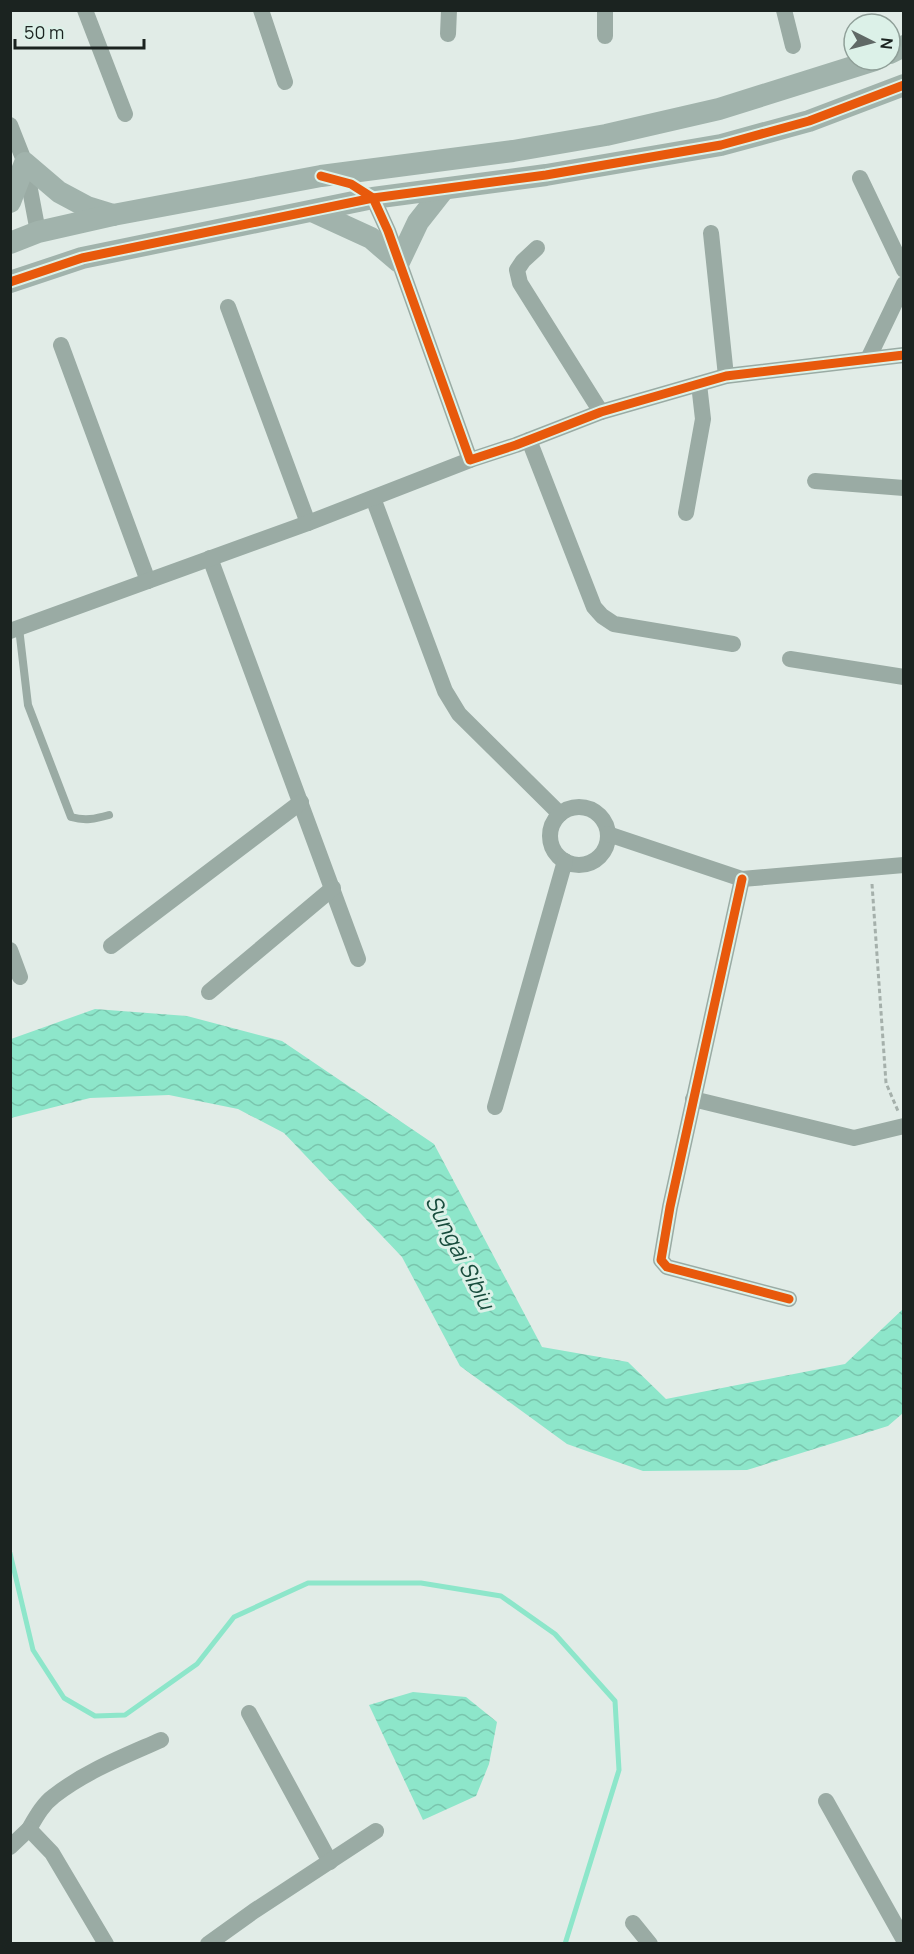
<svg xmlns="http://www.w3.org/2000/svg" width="914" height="1954" viewBox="0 0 914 1954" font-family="Manrope,sans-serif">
<defs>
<pattern id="water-waves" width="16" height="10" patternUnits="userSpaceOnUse" patternTransform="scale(1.5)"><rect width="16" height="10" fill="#8de6ca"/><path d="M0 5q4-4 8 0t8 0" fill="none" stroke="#79c5ad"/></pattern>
</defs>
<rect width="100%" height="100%" fill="#e1ece7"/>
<!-- water -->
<g fill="url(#water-waves)">
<path d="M95 1009 187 1016 282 1041 434 1144 542 1347 628 1362 666 1399 845 1364 903 1309V1413L888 1426 747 1470 643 1471 567 1444 460 1366 402 1257 284 1133 238 1109 169 1095 90 1098 11 1118V1039Z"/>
<path d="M413 1692 466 1697 497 1722 489 1764 476 1796 423 1820 369 1705Z"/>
</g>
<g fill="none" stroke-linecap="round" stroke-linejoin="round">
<!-- stream -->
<path stroke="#8de6ca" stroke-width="5" d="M10 1553 33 1650 64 1698 95 1716 125 1715 197 1664 234 1617 308 1583H421L501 1596 555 1634 615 1701 619 1770 565 1944"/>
<!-- path -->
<path stroke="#a5b0ab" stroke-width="3" stroke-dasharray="4.5 3" stroke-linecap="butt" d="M872 884 886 1083 898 1111"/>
<!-- lane -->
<path stroke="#9aaba4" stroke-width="8" d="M19 628 28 705 71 817C85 821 95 819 109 815"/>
<!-- street -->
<g stroke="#9aaba4" stroke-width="16">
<path d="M85 10 125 114"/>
<path d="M261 10 285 82"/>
<path d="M784 10 793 46"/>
<path d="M448 34 449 10"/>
<path d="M605 36V10"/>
<path d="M10 125 25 163 38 232"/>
<path d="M860 178 904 270"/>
<path d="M373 198 388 231 470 460 516 445 601 412 726 376 904 355"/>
<path d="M711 233 726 376"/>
<path d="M537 248 523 261 517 270 520 283 601 412"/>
<path d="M228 307 308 523"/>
<path d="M61 345 148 581"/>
<path d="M868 359 904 284"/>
<path d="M529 440 594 607 602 616 614 624 733 644"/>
<path d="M815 481 904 488"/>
<path d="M373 498 445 691 459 714 560 814"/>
<path d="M686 513 703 419 699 384"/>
<path d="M210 558 358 959"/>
<path d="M10 631 308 523 470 460"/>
<path d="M790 659 904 677"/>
<circle cx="579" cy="836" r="29"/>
<path d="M608 834 742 879 904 865"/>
<path d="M742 879 670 1207 661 1260 667 1267 789 1299"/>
<path d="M111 946 301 802"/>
<path d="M10 950 20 977"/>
<path d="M209 992 333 888"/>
<path d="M693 1099 854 1138 904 1126"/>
<path d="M495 1107 565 861"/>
<path d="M249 1713 330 1862"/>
<path d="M826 1801 904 1940"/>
<path d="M29 1829C36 1817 43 1804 54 1796 86 1771 125 1756 161 1740"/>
<path d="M10 1847 29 1829 52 1853 106 1944"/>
<path d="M633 1923 650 1944"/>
<path d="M208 1944 254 1911 376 1831"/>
</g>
<!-- secondary -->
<g stroke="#a1b3ac" stroke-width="22">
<path d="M890 53 904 46"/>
<path d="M10 202 25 163 59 192 87 207 113 215"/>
<path d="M312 211 371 238 399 262 418 222 444 189"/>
<path d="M10 243 38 232 113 215 321 176 513 151 606 135 719 109 875 60"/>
<path d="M10 282 82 258 373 198 546 175 721 145 809 121 904 85"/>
</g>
<!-- cycleway casing -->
<g stroke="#dcf1e8" stroke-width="13">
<g id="cycleway">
<path d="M321 176 351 184 373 198 388 231 470 460 516 445 601 412 726 376 904 355"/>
<path d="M10 282 82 258 373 198 546 175 721 145 809 121 904 85"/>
<path d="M742 879 670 1207 661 1260 667 1267 789 1299"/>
</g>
</g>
<!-- cycleway -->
<use href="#cycleway" stroke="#e8590c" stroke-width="9"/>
</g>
<g text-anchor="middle" stroke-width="6" stroke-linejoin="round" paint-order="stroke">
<!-- water labels -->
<g font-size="22" font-style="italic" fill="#174c3c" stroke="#dcf1e8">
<text transform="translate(460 1252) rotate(63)" y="8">Sungai Sibiu</text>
</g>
</g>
<!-- border -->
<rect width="914" height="1954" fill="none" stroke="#1b2320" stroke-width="24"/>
<!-- north arrow -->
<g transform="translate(872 42) rotate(96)"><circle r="28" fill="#dcf1e8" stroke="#8f9f98" stroke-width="1.5"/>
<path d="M0-4.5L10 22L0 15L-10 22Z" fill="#606966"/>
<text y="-9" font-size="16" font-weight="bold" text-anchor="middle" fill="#1b2320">N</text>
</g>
<!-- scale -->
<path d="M15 39v9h129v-9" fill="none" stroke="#1b2320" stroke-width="3"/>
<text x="24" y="39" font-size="18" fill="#1b2320" stroke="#dcf1e8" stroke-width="4.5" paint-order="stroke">50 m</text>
</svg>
